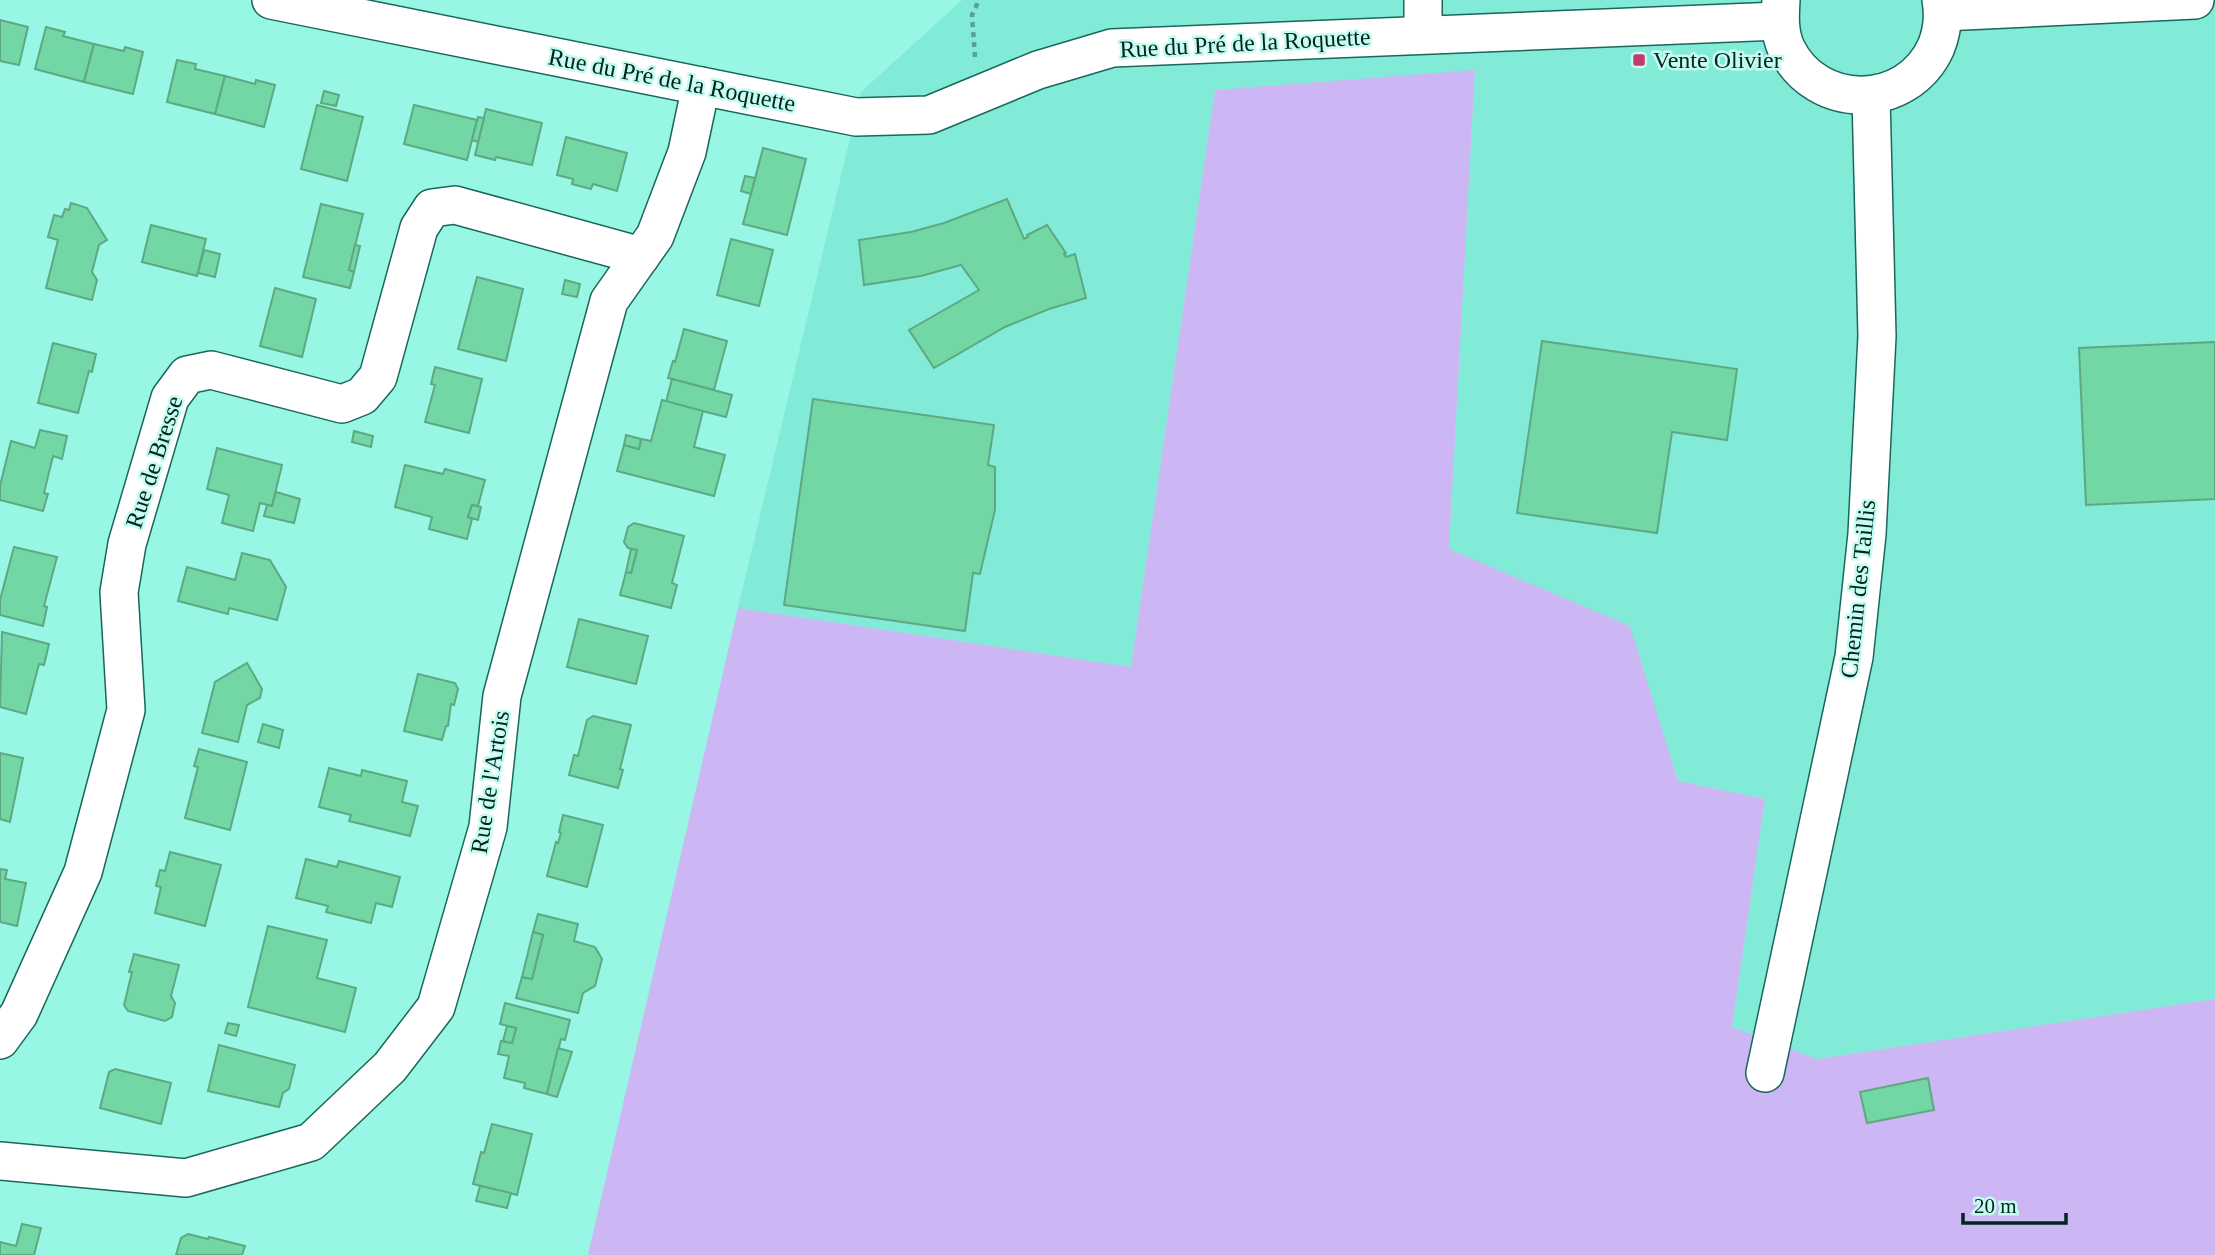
<svg xmlns="http://www.w3.org/2000/svg" width="2215" height="1255" viewBox="0 0 2215 1255" font-family="'Times New Roman',serif">
<rect width="100%" height="100%" fill="#98f6e4"/>
<!-- built -->
<path fill="#81ebd8" d="M962 0H2215V999L1817 1059 1732 1027 1765 799 1678 781 1629 626 1449 549 1475 71 1215 90 1131 667 738 608 861 92Z"/>
<!-- green -->
<path fill="#ccb6f4" d="M1475 70 1449 549 1630 626 1678 781 1765 799 1732 1027 1817 1059 2215 999V1255H588L738 608 1131 667 1215 90Z"/>
<!-- building -->
<g fill="#72d6a5" stroke="#5ea883" stroke-width="2">
<path d="M0 20 28 27 19 65 0 61Z"/>
<path d="M46 27 65 32 63 36 94 44 84 82 35 69Z"/>
<path d="M94 44 124 51 125 47 143 52 133 94 84 82Z"/>
<path d="M177 60 196 64 195 69 225 76 215 114 167 102Z"/>
<path d="M225 76 255 84 256 80 275 85 264 127 215 114Z"/>
<path d="M324 91 339 95 336 106 321 103Z"/>
<path d="M317 105 363 117 347 181 301 169Z"/>
<path d="M414 105 477 120 467 160 404 144Z"/>
<path d="M486 109 542 123 532 165 496 157 495 160 475 155Z"/>
<path d="M478 117 484 118 478 142 472 140Z"/>
<path d="M566 137 627 153 617 191 593 184 591 189 572 184 573 179 557 175Z"/>
<path d="M763 148 806 159 787 235 743 224Z"/>
<path d="M745 176 755 178 751 194 741 191Z"/>
<path d="M1007 199 1024 239 1028 237 1027 235 1047 225 1066 253 1064 254 1066 257 1075 254 1086 298 1049 309 1005 327 934 368 909 330 979 290 961 265 921 276 864 285 859 240 911 232 944 223Z"/>
<path d="M71 203 87 208 107 240 99 245 92 272 97 280 92 300 46 288 58 240 48 237 54 215 62 217 65 209 69 210Z"/>
<path d="M321 204 363 214 349 270 354 272 350 288 303 277Z"/>
<path d="M151 225 206 239 197 276 142 262Z"/>
<path d="M731 239 773 250 759 306 717 295Z"/>
<path d="M355 245 360 246 354 272 349 270Z"/>
<path d="M204 250 220 254 215 277 198 273Z"/>
<path d="M477 277 523 289 506 361 458 349Z"/>
<path d="M565 280 580 284 577 297 562 294Z"/>
<path d="M275 288 316 299 302 357 260 346Z"/>
<path d="M684 329 727 341 714 390 668 378 673 361 675 362Z"/>
<path d="M1542 341 1737 369 1727 440 1672 432 1657 533 1517 513Z"/>
<path d="M2215 342V499L2086 505 2079 348Z"/>
<path d="M53 343 96 354 92 372 89 371 78 413 38 403Z"/>
<path d="M435 367 482 379 469 433 425 422 435 385 431 384Z"/>
<path d="M672 379 732 395 726 417 666 402Z"/>
<path d="M813 399 994 425 988 465 995 467V510L980 574 973 573 965 631 784 605Z"/>
<path d="M662 400 703 411 694 447 725 455 714 496 617 471 624 445 639 449 641 439 651 441Z"/>
<path d="M40 430 67 436 62 459 53 456 44 493 48 494 43 511 0 500V486L11 441 35 448Z"/>
<path d="M354 431 373 436 371 447 352 442Z"/>
<path d="M626 435 641 439 639 449 624 445Z"/>
<path d="M217 448 282 465 272 506 260 503 253 531 222 523 229 495 207 489Z"/>
<path d="M405 465 443 474 445 469 485 480 478 506 472 505 468 517 472 519 467 539 429 529 432 517 395 507Z"/>
<path d="M276 492 300 499 294 523 264 516 267 505 272 506Z"/>
<path d="M472 505 481 507 478 520 468 517Z"/>
<path d="M634 523 684 536 672 583 677 585 671 608 620 595 626 572 631 573 637 550 628 548 624 542 628 527Z"/>
<path d="M14 547 57 557 44 606 47 607 43 626 0 615V600Z"/>
<path d="M631 549 637 550 631 573 626 572Z"/>
<path d="M242 553 270 560 286 587 277 620 229 608 228 614 178 601 187 567 235 580Z"/>
<path d="M579 619 648 636 636 684 567 667Z"/>
<path d="M2 632 49 644 44 665 39 664 26 714 0 707Z"/>
<path d="M247 663 262 689 260 698 247 705 238 742 202 733 215 682Z"/>
<path d="M418 674 455 683 458 689 454 705 451 704 448 726H446L442 740 404 731Z"/>
<path d="M593 716 631 725 620 769 623 770 618 788 569 775 574 755 578 756 587 720Z"/>
<path d="M263 724 283 730 279 748 258 742Z"/>
<path d="M199 749 247 762 230 830 185 818 198 767 194 766Z"/>
<path d="M0 753 23 758 10 822 0 819Z"/>
<path d="M329 768 361 776 362 770 407 781 402 802 418 806 410 836 349 821 351 815 319 807Z"/>
<path d="M563 815 603 825 587 887 547 876 556 842 558 843 561 833 559 832Z"/>
<path d="M170 852 221 865 205 926 155 913 161 887 156 886 160 870 165 871Z"/>
<path d="M306 859 337 867 339 861 400 877 392 907 376 903 371 923 326 912 328 906 296 898Z"/>
<path d="M0 869 7 870 5 879 26 883 17 926 0 922Z"/>
<path d="M538 914 578 924 574 941 595 947 602 959 595 986 583 993 578 1013 516 998 522 977 532 979 543 935 533 932Z"/>
<path d="M268 926 327 940 317 978 356 988 345 1032 248 1007Z"/>
<path d="M533 932 543 935 532 979 522 977Z"/>
<path d="M134 954 179 965 171 996 175 1003 172 1017 165 1021 128 1011 124 1005 132 972H129Z"/>
<path d="M505 1003 570 1020 565 1040 561 1039 547 1094 524 1088 525 1083 504 1078 509 1056 498 1054 501 1041 512 1043 516 1028 500 1024Z"/>
<path d="M228 1023 239 1025 236 1036 225 1033Z"/>
<path d="M507 1026 516 1028 512 1043 503 1041Z"/>
<path d="M219 1045 295 1065 289 1089 283 1093 279 1107 208 1091Z"/>
<path d="M558 1048 572 1052 557 1097 547 1094Z"/>
<path d="M115 1069 171 1083 161 1124 100 1108 109 1072Z"/>
<path d="M1928 1078 1934 1110 1867 1123 1860 1092Z"/>
<path d="M492 1124 532 1134 517 1195 473 1184 481 1152 484 1153Z"/>
<path d="M480 1186 511 1193 507 1208 476 1201Z"/>
<path d="M22 1224 41 1228 34 1255H0V1242L16 1246Z"/>
<path d="M188 1234 208 1239 209 1237 245 1246 242 1255H176L181 1238Z"/>
</g>
<g fill="none" stroke-linecap="round" stroke-linejoin="round">
<!-- minor casing -->
<g stroke="#1a675b" stroke-width="40">
<g id="minor">
<path d="M271 0 856 117 929 115 1038 70 1112 48 1779 21"/>
<path d="M1423 0V34"/>
<path d="M1781 0C1780 16 1779 32 1786 48 1816 111 1907 111 1936 47 1942 32 1944 16 1941 0"/>
<path d="M1943 12 2195 0"/>
<path d="M0 1040 19 1014 83 872 126 710 119 592 127 544 170 398 187 375 211 370 342 404 362 396 378 377 419 228 432 208 455 205 641 256"/>
<path d="M1765 1073 1854 657 1867 534 1877 336 1871 96"/>
<path d="M0 1161 186 1178 311 1142 390 1067 436 1007 488 827 502 696 609 301 655 236 687 152 701 86"/>
</g>
</g>
<!-- path -->
<path stroke="#5aa194" stroke-width="4.5" stroke-dasharray="5 5" stroke-linecap="butt" d="M975 57 972 15 979 0"/>
<!-- minor -->
<use href="#minor" stroke="#fff" stroke-width="37"/>
</g>
<!-- markers -->
<rect fill="#c4396f" stroke="#c6fbf0" stroke-width="2.5" x="1632" y="53" width="14" height="14" rx="3.5"/>
<g text-anchor="middle" stroke-width="5" stroke-linejoin="round" paint-order="stroke">
<!-- street labels -->
<g font-size="24" fill="#002621" stroke="#c6fbf0">
<text transform="translate(1245 43) rotate(-3)" y="8">Rue du Pré de la Roquette</text>
<text transform="translate(672 80) rotate(11)" y="8">Rue du Pré de la Roquette</text>
<text transform="translate(154 462) rotate(-72)" y="8">Rue de Bresse</text>
<text transform="translate(1858 589) rotate(-84)" y="8">Chemin des Taillis</text>
<text transform="translate(490 782) rotate(-81)" y="8">Rue de l'Artois</text>
</g>
<!-- poi labels -->
<g font-size="24" fill="#002621" stroke="#c6fbf0" text-anchor="start">
<text x="1653" y="68">Vente Olivier</text>
</g>
</g>
<!-- scale -->
<path d="M1963 1213v10h103v-10" fill="none" stroke="#002621" stroke-width="3.5"/>
<text x="1974" y="1213" font-size="21" fill="#002621" stroke="#c6fbf0" stroke-width="5" paint-order="stroke">20 m</text>
</svg>
